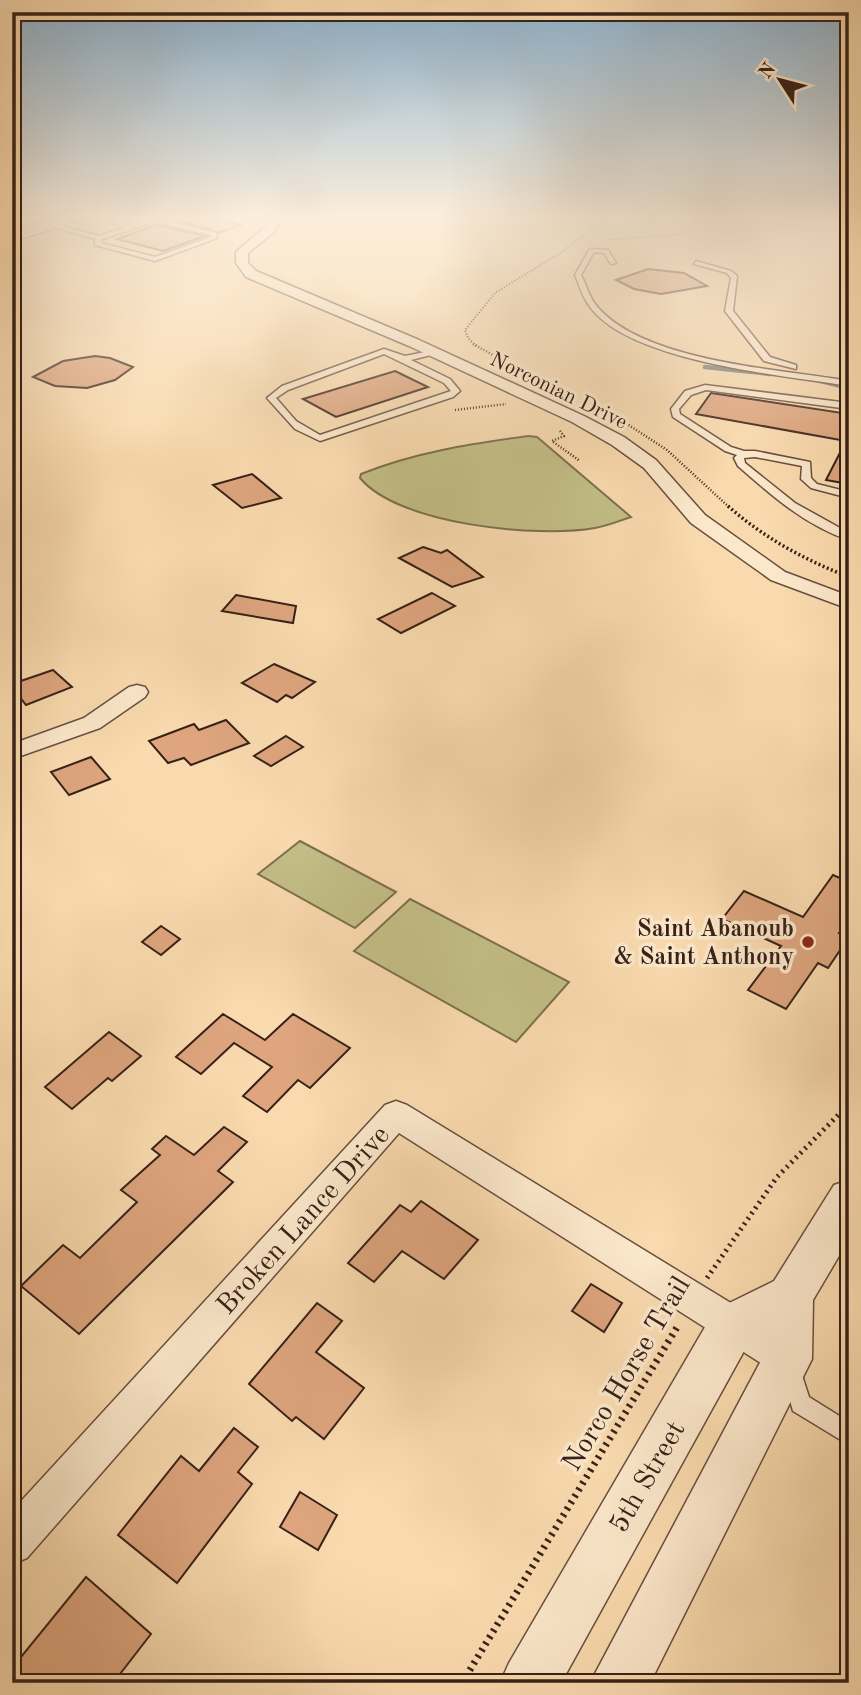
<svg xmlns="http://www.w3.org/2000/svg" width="861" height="1695" viewBox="0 0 861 1695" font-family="'Old Standard TT',serif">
<rect width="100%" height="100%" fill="#f9daae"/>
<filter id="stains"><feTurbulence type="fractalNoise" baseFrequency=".00286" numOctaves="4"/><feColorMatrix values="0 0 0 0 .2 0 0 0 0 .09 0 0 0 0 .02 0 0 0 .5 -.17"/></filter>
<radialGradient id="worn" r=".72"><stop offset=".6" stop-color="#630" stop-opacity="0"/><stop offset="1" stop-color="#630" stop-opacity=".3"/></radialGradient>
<!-- green -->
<g fill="#c3be86" stroke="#7d704f" stroke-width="2">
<path d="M528 436 537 437 631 517C619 521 607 526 595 528 537 538 399 525 360 478L361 474C416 452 470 444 528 436Z"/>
<path d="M300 841 396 892 355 928 258 874Z"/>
<path d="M410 899 569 982 516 1042 354 951Z"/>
</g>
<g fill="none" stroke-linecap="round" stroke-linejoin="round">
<!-- stream -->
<g stroke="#787b77" stroke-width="4.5">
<path d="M705 367 770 374"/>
<path d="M817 380 849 388"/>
</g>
</g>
<!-- building -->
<g fill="#dea57e" stroke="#372118" stroke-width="2">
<path d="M180 217H205L241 225 219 233 173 219Z"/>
<path d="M156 225 205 236 163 251 117 239Z"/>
<path d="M648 269 684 273 707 286 661 294 634 289 616 280Z"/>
<path d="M95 356 110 358 133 367 115 380 87 388 55 386 33 377 63 361Z"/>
<path d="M395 371 428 387 336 417 303 399Z"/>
<path d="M711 393 849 414V484L826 480 846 441 696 414Z"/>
<path d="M252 474 281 498 242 508 213 485Z"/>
<path d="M423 547 441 553 447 550 483 577 452 587 399 558Z"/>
<path d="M432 593 455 606 401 633 378 619Z"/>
<path d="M236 595 296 606 293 623 222 611Z"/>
<path d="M274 664 315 682 292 698 286 695 277 702 242 683Z"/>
<path d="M53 670 72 687 26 705 12 687V684Z"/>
<path d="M226 720 249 743 191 765 184 758 168 763 149 741 194 724 199 730Z"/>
<path d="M286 736 303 747 271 766 254 756Z"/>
<path d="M91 757 110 779 69 795 51 772Z"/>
<path d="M833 875 849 882V919L839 933 849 937 828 968 818 963 786 1009 748 990 781 946 722 919 744 891 803 917Z"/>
<path d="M161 926 180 939 161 955 142 942Z"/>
<path d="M223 1014 265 1040 293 1014 350 1048 310 1088 298 1080 267 1112 243 1096 272 1067 234 1043 201 1074 176 1057Z"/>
<path d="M109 1032 141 1056 112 1081 108 1078 72 1109 45 1087Z"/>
<path d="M224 1127 247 1142 218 1171 233 1182 79 1334 21 1286 63 1245 80 1258 137 1202 121 1190 160 1155 152 1149 166 1136 194 1155Z"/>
<path d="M421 1201 478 1240 444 1279 402 1251 374 1282 348 1263 400 1205 411 1212Z"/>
<path d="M591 1284 622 1303 604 1332 572 1311Z"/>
<path d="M317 1303 342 1321 316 1352 364 1388 324 1439 296 1417 292 1421 249 1384Z"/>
<path d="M234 1428 258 1447 238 1472 252 1484 177 1583 118 1535 181 1456 199 1471Z"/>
<path d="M300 1492 337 1515 318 1550 280 1527Z"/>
<path d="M86 1577 151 1634 113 1683H12V1668Z"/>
</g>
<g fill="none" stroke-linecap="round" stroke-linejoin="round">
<!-- service casing -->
<g stroke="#684f3e" stroke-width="3">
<g id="service">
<path d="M125 217H133L122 223C136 228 148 217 163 217L160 219 216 233 217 238 155 261 95 245V239L47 225 50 223 99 236 124 228 113 223ZM155 222 211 235V237L155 257 101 243 102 239Z"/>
<path d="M590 249 608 250 616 263 611 264 604 253 594 252 581 275C586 284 589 296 595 304 640 362 780 369 849 381V386C784 375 625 362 588 304 582 296 579 284 575 275Z"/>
<path d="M696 261 731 271 737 276 733 311 770 357 796 365V369L764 361 725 311 731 278 727 273 694 264Z"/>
<path d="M384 349 405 356 435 350V354L411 360 450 379 460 391 453 397 320 441 295 429 267 398 282 386ZM384 354 444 383 451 391 320 435 296 421 276 398 288 390Z"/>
<path d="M705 385 849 403V409L706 390 691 395 679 409 680 414 731 447 744 451H755L810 462 811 478 817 484 849 492V498L811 488 801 479 802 466 755 457 744 458 745 463 795 503 849 533V540C806 526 771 495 738 466L734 458 737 455 725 451 673 417 671 409 685 391Z"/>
<path d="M792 1363 799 1366 809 1397 849 1422V1445L793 1411 782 1373 785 1366Z"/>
</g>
</g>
<!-- minor casing -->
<g stroke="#684f3e" stroke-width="3">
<g id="minor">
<path d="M272 217H284L273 233 248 253V263L256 271 419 340 584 416 624 437 656 460 705 515 785 572 849 596V609L771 580 691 523 644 468 612 445 572 422 409 346 246 277 236 263V252L265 227Z"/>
<path d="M137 685 145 687 148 692 145 697 100 728 12 759V744L84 718 129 687Z"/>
<path d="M396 1101 407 1105 801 1346 807 1359 801 1372 788 1378 775 1372 399 1133 27 1558 12 1564V1511L385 1105Z"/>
</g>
</g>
<!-- tertiary casing -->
<g stroke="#684f3e" stroke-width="3">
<path id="tertiary" d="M849 1180V1239L813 1300 812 1359 650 1683H590L764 1355 765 1333 749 1342 561 1683H500L509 1663 715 1310 774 1281 834 1185Z"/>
</g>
<!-- secondary casing -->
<g stroke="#372118" stroke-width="2">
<path id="secondary" d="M58 217H83L81 220 12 242V231Z"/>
</g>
<!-- path-far4 -->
<g stroke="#372118" stroke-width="2" stroke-dasharray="1 2" stroke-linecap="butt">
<path d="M609 240 683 234"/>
<path d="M476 346 468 338 465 330 495 293 565 250 606 217"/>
</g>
<!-- path-far3 -->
<g stroke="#372118" stroke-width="2.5" stroke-dasharray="1 2" stroke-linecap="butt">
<path d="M473 344 517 368 515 372"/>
<path d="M455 410 506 404"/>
<path d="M621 420 667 450 730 508"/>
<path d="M560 431 564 436 552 441 580 461"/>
</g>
<!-- path-far2 -->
<path stroke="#372118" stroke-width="3.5" stroke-dasharray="2 2.5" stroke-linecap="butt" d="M728 506C764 538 805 560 849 577"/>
<!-- path-far1 -->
<path stroke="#372118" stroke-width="5" stroke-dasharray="2 4.5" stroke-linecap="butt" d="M707 1278 777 1177 849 1104"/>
<!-- path -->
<path stroke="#372118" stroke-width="7" stroke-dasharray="2.5 5" stroke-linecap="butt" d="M462 1683 679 1324"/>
<!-- service -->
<use href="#service" fill="#fbe7ca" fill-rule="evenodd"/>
<!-- minor -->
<use href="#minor" fill="#fbe7ca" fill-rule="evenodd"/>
<!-- tertiary -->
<use href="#tertiary" fill="#fbe7ca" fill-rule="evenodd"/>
<!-- secondary -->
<use href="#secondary" fill="#fbe7ca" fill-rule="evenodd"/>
</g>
<!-- sky -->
<linearGradient id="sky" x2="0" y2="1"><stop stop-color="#8db5d4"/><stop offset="0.48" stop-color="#fceedb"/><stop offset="1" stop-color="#fceedb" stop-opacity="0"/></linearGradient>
<rect width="861" height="454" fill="url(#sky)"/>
<!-- markers -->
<circle fill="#8f2418" stroke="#fbe7ca" stroke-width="2.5" cx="808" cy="942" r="7"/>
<g text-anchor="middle" stroke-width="7" stroke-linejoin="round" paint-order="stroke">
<!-- far-street labels -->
<g font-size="21" fill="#372118" stroke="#fbe7ca">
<text transform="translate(559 390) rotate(26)" y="7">Norconian Drive</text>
</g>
<!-- poi labels -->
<g font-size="24" font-weight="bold" fill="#372118" stroke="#fbe7ca" text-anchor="end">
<text x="794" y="936">Saint Abanoub<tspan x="794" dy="28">&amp; Saint Anthony</tspan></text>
</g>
<!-- near-street labels -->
<g font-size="28" fill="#372118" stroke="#fbe7ca">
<text transform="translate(302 1219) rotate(-48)" y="10">Broken Lance Drive</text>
<text transform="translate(625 1373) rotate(-59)" y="10">Norco Horse Trail</text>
<text transform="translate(646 1476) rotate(-60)" y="10">5th Street</text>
</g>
</g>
<!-- margin -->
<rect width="861" height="1695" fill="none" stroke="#f9daae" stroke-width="42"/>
<rect x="14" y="14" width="833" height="1667" fill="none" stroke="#372118" stroke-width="3.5"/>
<rect x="21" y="21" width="819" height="1653" fill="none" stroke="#372118" stroke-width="2"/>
<!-- north arrow -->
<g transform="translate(780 80) rotate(306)" stroke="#fbe7ca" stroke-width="5" paint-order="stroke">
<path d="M0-5L12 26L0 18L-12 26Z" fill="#372118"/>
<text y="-10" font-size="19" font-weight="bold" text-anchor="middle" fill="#372118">N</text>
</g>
<rect width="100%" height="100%" filter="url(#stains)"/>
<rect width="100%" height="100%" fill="url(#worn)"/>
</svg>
